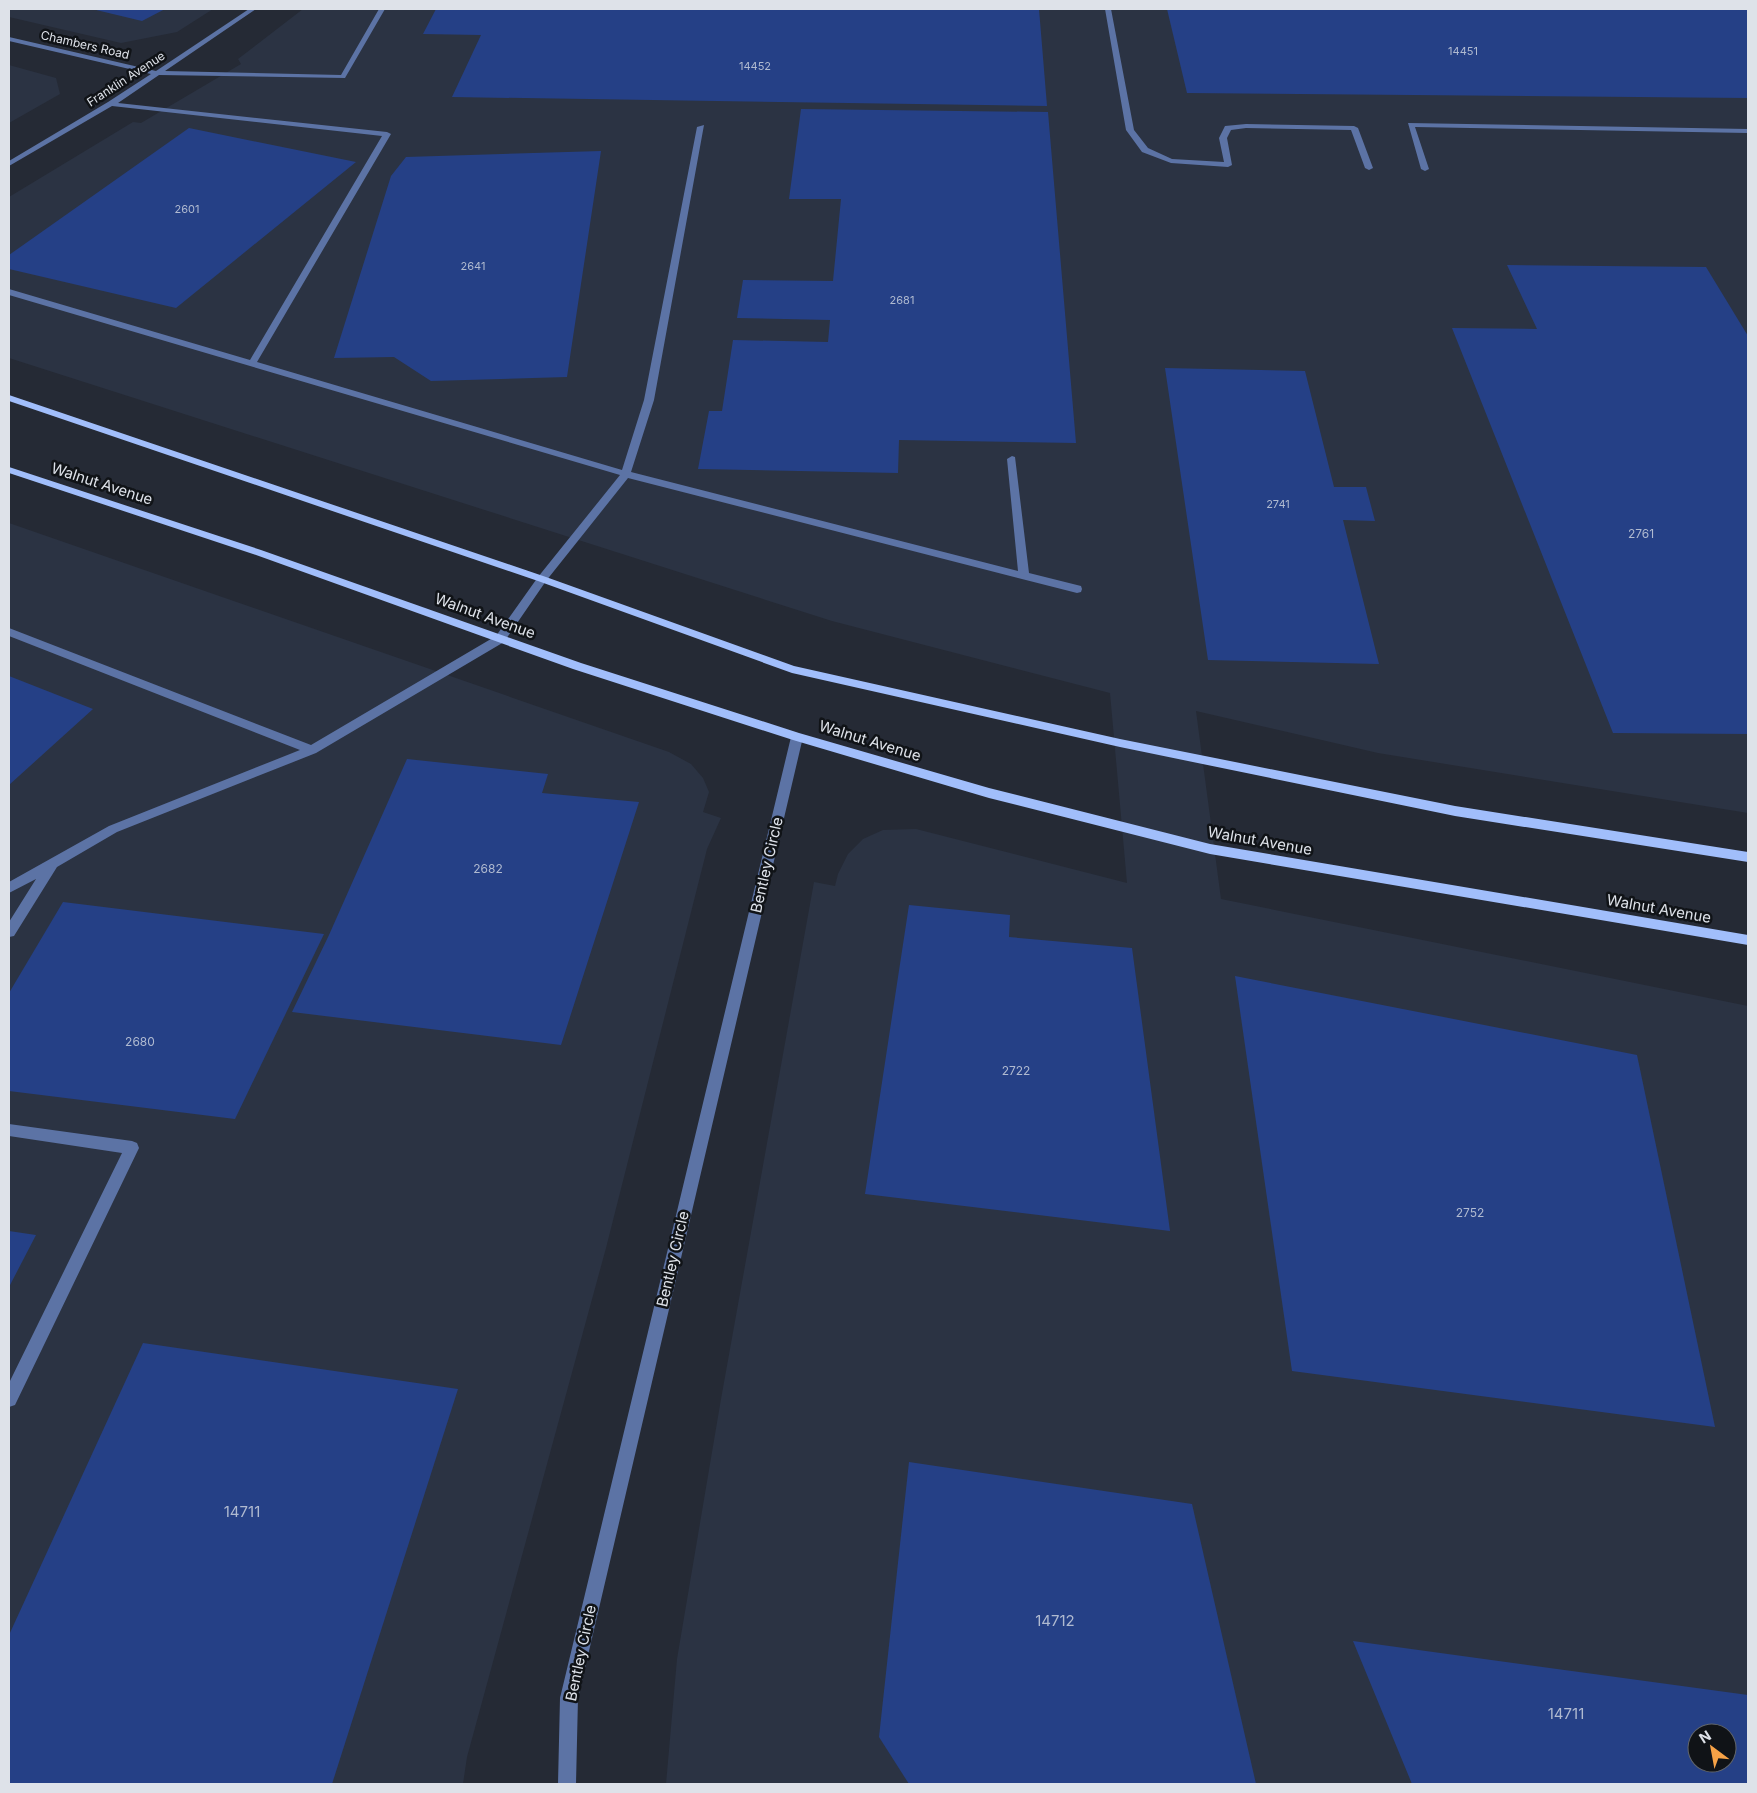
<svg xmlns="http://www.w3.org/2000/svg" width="1757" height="1793" viewBox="0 0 1757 1793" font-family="Inter,sans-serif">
<rect width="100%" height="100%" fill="#252a35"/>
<!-- built -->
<g fill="#2b3343" fill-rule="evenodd">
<path d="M9 9H213L177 32 121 43 9 17Z"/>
<path d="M303 9H1748V813L1378 753 1196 711 1221 899 1748 1006V1784H666L677 1659 721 1399 814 882 835 886 838 874 848 854 863 839 883 830 916 829 1127 883 1110 693 832 621 9 358V197L133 122 141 123 241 64 238 59ZM1697 1733H1727V1763H1697Z"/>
<path d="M9 65 56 78 60 94 9 123Z"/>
<path d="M9 523 669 752 691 764 703 778 709 792 703 812 721 818 707 849 606 1248 467 1757 463 1784H9Z"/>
</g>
<!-- building -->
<g fill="#254086" fill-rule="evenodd">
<path d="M92 9H165L142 21Z"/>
<path d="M436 9H1039L1047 106 452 97 481 35 423 34Z"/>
<path d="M1167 9H1748V98L1187 93Z"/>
<path d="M801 109 1048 112 1076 443 899 440 898 473 698 469 709 411H722L733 340 828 342 830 320 737 318 743 280 833 281 841 199H789Z"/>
<path d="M189 128 356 162 176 308 9 269V255Z"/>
<path d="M601 151 567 377 431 381 394 357 334 358 391 176 406 157Z"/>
<path d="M1507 265 1706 267 1748 336V734L1613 733 1452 328 1537 329Z"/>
<path d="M1165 368 1305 371 1334 487H1366L1375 521 1343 520 1379 664 1208 660Z"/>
<path d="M9 676 93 709 9 785Z"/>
<path d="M407 759 548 774 542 793 639 802 561 1045 292 1012 329 935Z"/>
<path d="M63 902 324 934 235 1119 9 1091V993Z"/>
<path d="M909 905 1010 915 1009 937 1132 948 1170 1231 865 1194Z"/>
<path d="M1235 976 1637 1055 1715 1427 1292 1371Z"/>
<path d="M9 1231 36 1235 9 1287Z"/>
<path d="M143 1343 458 1389 332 1784H9V1635Z"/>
<path d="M909 1462 1192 1504 1256 1784H909L879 1737Z"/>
<path d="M1353 1641 1748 1695V1784H1412ZM1697 1733H1727V1763H1697Z"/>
</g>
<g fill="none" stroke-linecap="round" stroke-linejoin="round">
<!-- minor -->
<g fill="#5c73a5" fill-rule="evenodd">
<path d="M249 9H256L165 71 341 75 379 9H385L345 78 159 75 118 103 387 132 391 134 257 362 622 470 644 400 697 127 704 125 654 400 631 472 1018 571 1007 459 1012 456 1015 457 1029 573 1081 586 1082 589 1081 592 1077 593 628 478 546 581 504 642 316 753 117 832 57 867 14 936 9 937V922L36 879 9 893V882L109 826 300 750 9 636V628L311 745 496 636 538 577 620 475 9 295V289L250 360 382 136 112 106 9 166V161L108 102 151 74 9 41V37L156 71Z"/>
<path d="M1105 9H1111L1134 130 1148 148 1172 159 1224 162 1219 138 1225 126 1246 124 1354 126 1358 128 1373 168 1369 170 1365 168 1351 130 1246 128 1231 130 1227 138 1232 165 1228 167 1171 163 1142 152 1126 130Z"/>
<path d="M1408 123 1748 129V133L1415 127 1429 169 1425 171 1421 169Z"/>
<path d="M797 733 803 737 578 1698 576 1784H558L560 1698 791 737Z"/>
<path d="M9 1124 132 1141 137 1143 139 1148 15 1405 9 1407V1383L122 1153 9 1136Z"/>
</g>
<!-- major -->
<g fill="#a1befb" fill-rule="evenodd">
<path d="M9 395 546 577 794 666 1120 739 1455 806 1748 852V862L1455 816 1120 747 792 673 538 581 9 401Z"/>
<path d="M9 467 261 550 581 663 799 733 989 788 1210 844 1748 935V945L1210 854 989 798 793 740 573 669 253 554 9 473Z"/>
</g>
</g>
<g text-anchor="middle" stroke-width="5" stroke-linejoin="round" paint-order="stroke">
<!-- far-number labels -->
<g font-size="11" fill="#b0bad0">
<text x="1463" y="55">14451</text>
<text x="755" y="70">14452</text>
<text x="187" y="213">2601</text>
<text x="473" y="270">2641</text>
<text x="902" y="304">2681</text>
<text x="1278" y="508">2741</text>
</g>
<!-- far-street labels -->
<g font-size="12" fill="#dee2e9" stroke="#101317">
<text transform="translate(85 45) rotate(13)" y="4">Chambers Road</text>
<text transform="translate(126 79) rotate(-33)" y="4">Franklin Avenue</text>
</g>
<!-- number labels -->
<g font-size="12" fill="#b0bad0">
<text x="1641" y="538">2761</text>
<text x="488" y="873">2682</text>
<text x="140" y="1046">2680</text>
<text x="1016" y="1075">2722</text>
<text x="1470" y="1217">2752</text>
</g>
<!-- street labels -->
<g font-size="15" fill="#dee2e9" stroke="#101317">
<text transform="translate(102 484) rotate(18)" y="5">Walnut Avenue</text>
<text transform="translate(485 616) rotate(20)" y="5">Walnut Avenue</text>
<text transform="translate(870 741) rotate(17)" y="5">Walnut Avenue</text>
<text transform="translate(1260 841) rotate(10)" y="5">Walnut Avenue</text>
<text transform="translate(767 865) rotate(-77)" y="5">Bentley Circle</text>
<text transform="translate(1659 909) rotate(10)" y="5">Walnut Avenue</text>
<text transform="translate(673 1259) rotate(-77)" y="5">Bentley Circle</text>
<text transform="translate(581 1653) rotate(-78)" y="5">Bentley Circle</text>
</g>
<!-- near-number labels -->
<g font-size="15" fill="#b0bad0">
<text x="242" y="1517">14711</text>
<text x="1055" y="1626">14712</text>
<text x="1566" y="1719">14711</text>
</g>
</g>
<!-- border -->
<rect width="1757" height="1793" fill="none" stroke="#dee2e9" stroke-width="20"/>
<!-- north arrow -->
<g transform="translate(1712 1748) rotate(328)"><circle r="24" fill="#101317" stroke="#62666b"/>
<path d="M0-4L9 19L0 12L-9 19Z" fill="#f6a247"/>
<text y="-8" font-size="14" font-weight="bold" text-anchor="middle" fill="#dee2e9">N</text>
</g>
</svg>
